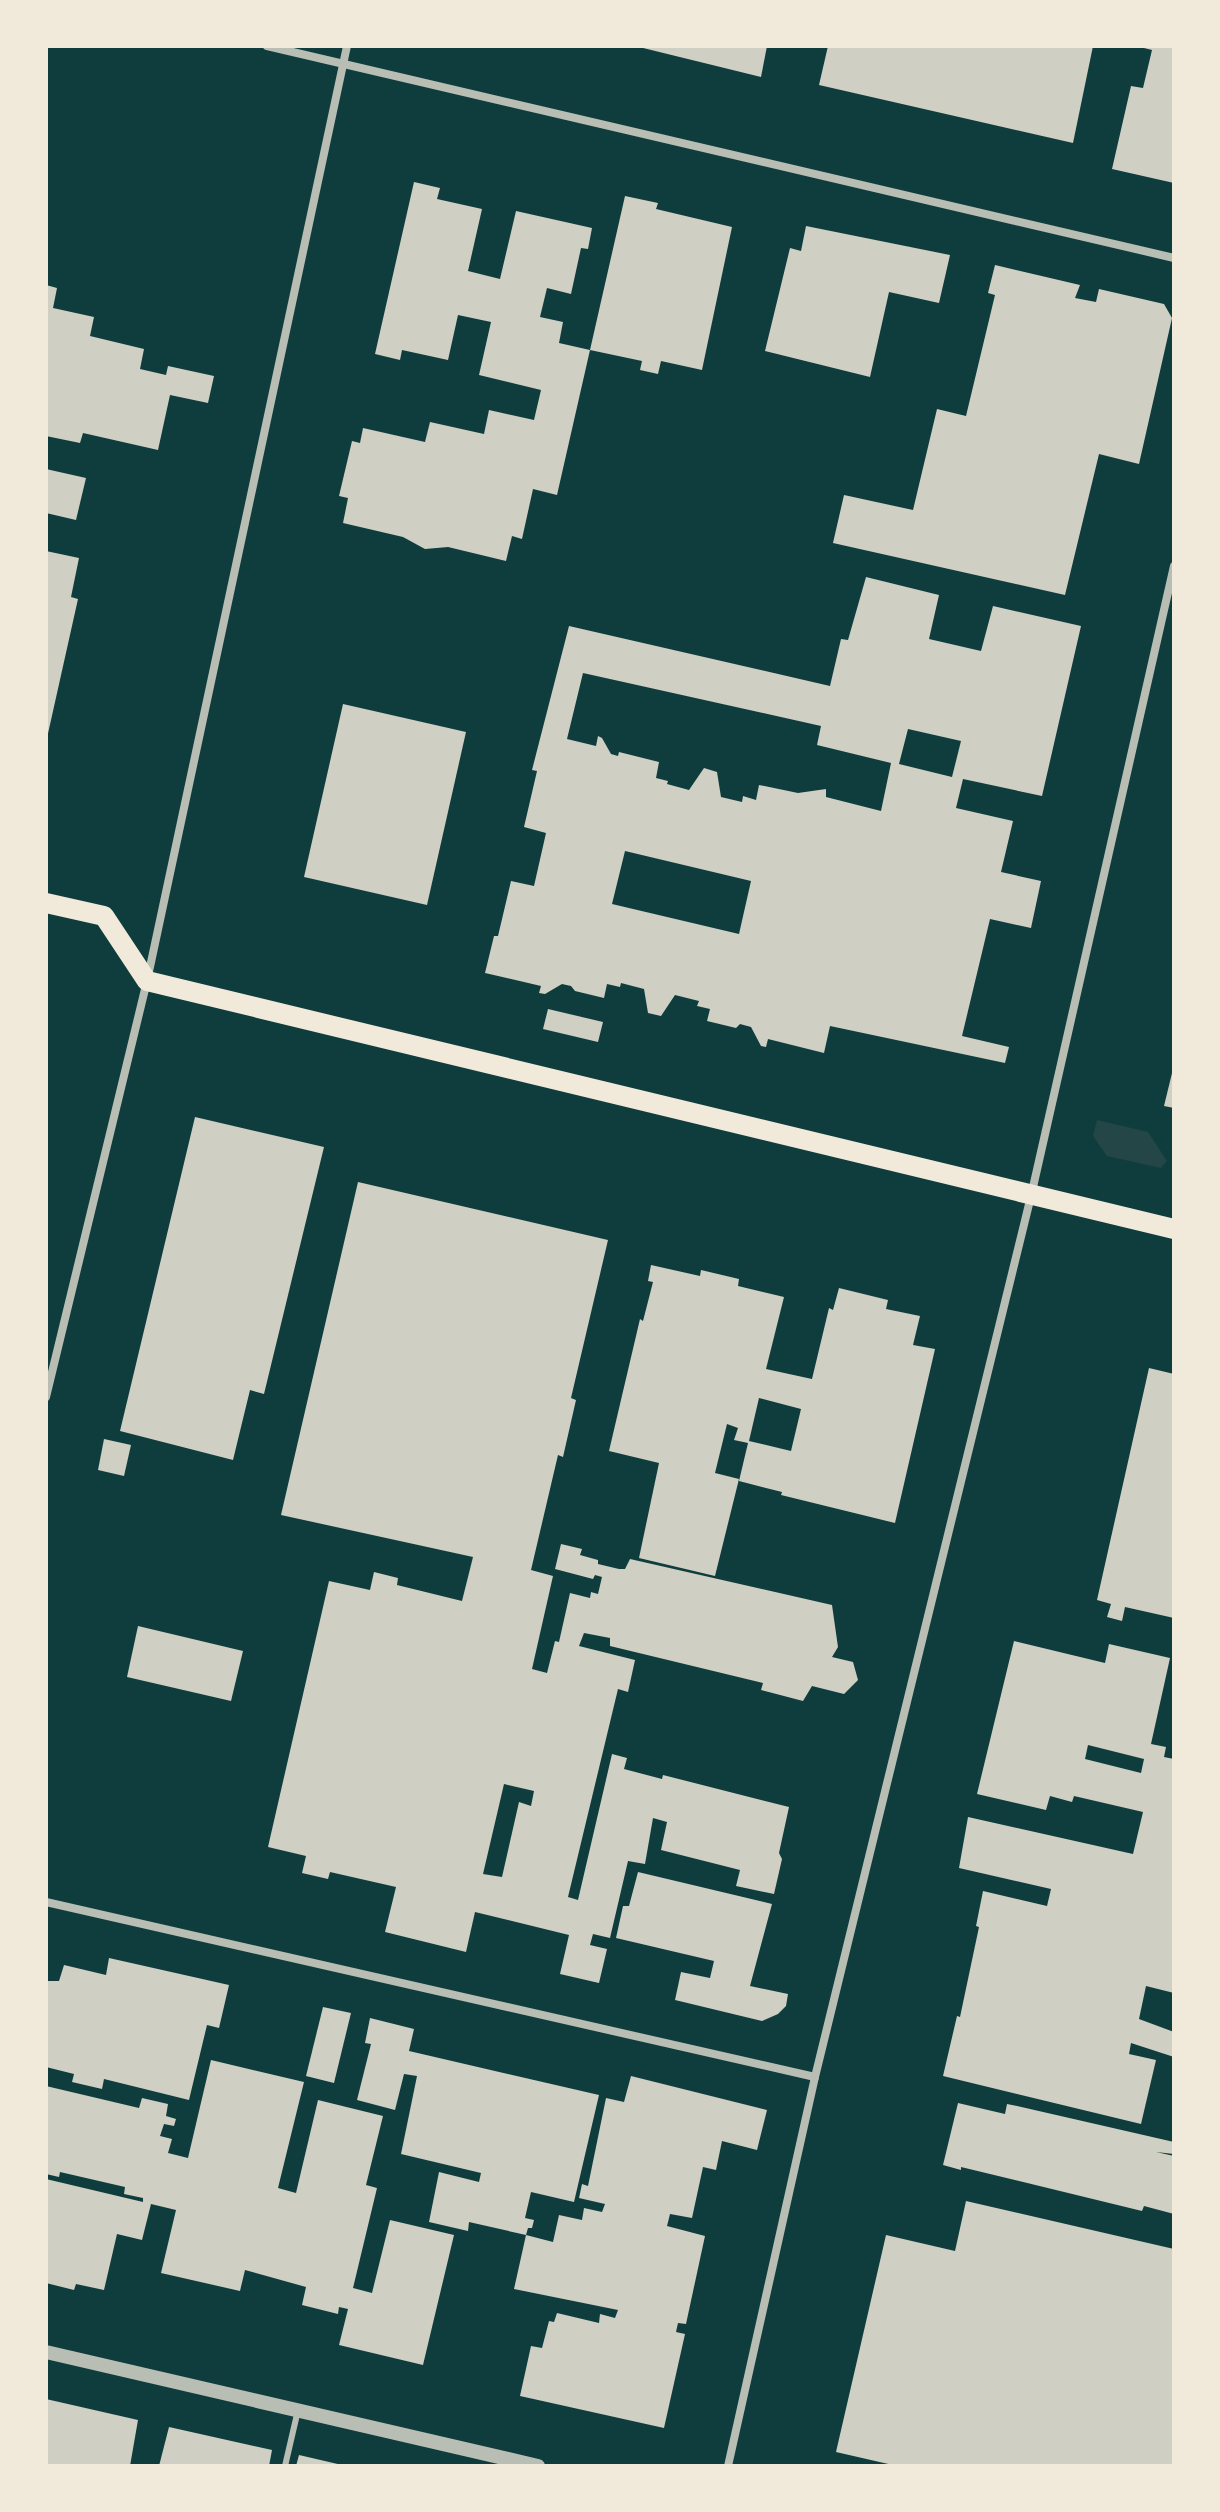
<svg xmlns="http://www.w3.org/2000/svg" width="1220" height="2512" viewBox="0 0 1220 2512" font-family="'DM Sans',sans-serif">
<rect width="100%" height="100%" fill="#0f3d3e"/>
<!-- green -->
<path fill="#244646" d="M1097 1120 1148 1132 1167 1161 1161 1168 1107 1156 1093 1136Z"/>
<!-- building -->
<g fill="#cfcfc3" fill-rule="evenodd">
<path d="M635 46H767L761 77Z"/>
<path d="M828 46H1093L1073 143 819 85Z"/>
<path d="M1145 46H1174V183L1112 169 1131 86 1143 88 1152 50 1144 48Z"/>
<path d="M414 182 440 188 437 199 482 209 468 271 500 279 516 211 592 228 588 249 581 248 571 294 547 288 540 317 563 322 559 343 590 350 557 495 533 489 522 539 512 536 506 561 448 547 425 549 403 537 343 523 348 498 339 496 352 441 360 443 363 428 425 442 430 422 484 434 489 410 534 420 541 390 479 375 491 322 458 315 448 360 402 350 400 360 375 354Z"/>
<path d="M625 196 658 203 656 209 732 227 702 370 661 361 658 374 640 370 642 361 590 350Z"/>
<path d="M806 226 950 255 939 303 889 292 870 377 765 351 790 248 801 251Z"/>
<path d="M995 265 1080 285 1075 298 1096 302 1099 289 1164 304 1172 318 1139 464 1099 454 1065 595 833 543 844 495 913 510 937 409 966 416 995 295 988 293Z"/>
<path d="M46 285 57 288 53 308 94 317 90 336 144 349 140 369 166 375 168 366 214 376 208 403 170 395 158 450 83 433 80 443 46 436Z"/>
<path d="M46 469 86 478 76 520 46 513Z"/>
<path d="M46 551 79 558 71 597 78 599 47 738Z"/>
<path d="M866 577 939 595 929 639 981 651 993 606 1081 626 1042 796 963 779 956 808 1013 821 1001 872 1041 881 1031 928 990 919 962 1036 1009 1047 1005 1063 830 1026 824 1053 768 1039 766 1047 761 1046 751 1027 740 1024 736 1028 707 1021 710 1009 697 1006 699 1001 675 995 661 1016 648 1013 644 989 621 983 620 987 607 984 604 998 575 991 571 986 562 984 545 994 539 993 541 986 485 973 494 936H498L511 881 534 886 546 833 524 827 537 771 532 770 569 626 830 686 841 639 848 640ZM583 673 821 726 817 745 891 763 881 811 826 797V789L798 793 759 785 756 800 743 796 742 802 721 797 717 772 704 768 689 790 667 784 668 781 656 778 659 762 619 752 618 756 611 754 602 738 598 736 596 746 567 739ZM908 729 961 741 952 777 899 764ZM625 851 751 881 739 934 612 904Z"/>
<path d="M343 704 466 732 427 905 304 877Z"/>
<path d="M548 1009 603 1022 598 1042 543 1029Z"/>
<path d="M1173 1069 1174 1070V1108L1164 1106Z"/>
<path d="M195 1117 324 1147 264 1394 250 1390 233 1460 120 1431Z"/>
<path d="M358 1182 608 1240 571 1398 576 1400 563 1457 558 1455 531 1570 553 1576 532 1669 547 1673 555 1641 559 1642 570 1593 590 1598 591 1592 598 1594 602 1577 595 1575 593 1579 555 1569 561 1544 582 1549 580 1555 598 1560V1564L619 1569H625L630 1559 832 1605 838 1647 832 1657 853 1662 858 1680 844 1694 812 1686 803 1701 761 1690 763 1683 610 1646V1638L584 1633 579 1646 635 1660 628 1692 618 1689 568 1897 578 1900 612 1754 627 1758 624 1769 662 1779 663 1775 789 1807 779 1853 782 1859 774 1894 736 1886 740 1870 661 1850 667 1822 653 1818 645 1864 628 1861 610 1938 593 1934 590 1945 607 1949 599 1983 560 1974 569 1935 475 1912 466 1952 385 1932 396 1887 330 1872 328 1879 302 1873 306 1856 268 1847 329 1581 370 1590 374 1572 398 1578 397 1585 462 1601 473 1557 281 1515ZM504 1784 534 1791 531 1806 519 1802 502 1877 483 1874Z"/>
<path d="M651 1265 700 1276 701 1270 739 1279 738 1286 784 1297 766 1369 812 1379 829 1308 833 1310 839 1288 888 1300 886 1309 920 1316 913 1345 935 1349 895 1523 781 1495 782 1492 739 1481 748 1443 734 1440 738 1428 727 1424 715 1473 739 1479 715 1576 639 1558 659 1463 609 1451 640 1319 643 1321 653 1282 648 1281ZM759 1398 801 1409 791 1451 749 1441Z"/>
<path d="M1149 1368 1174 1374V1618L1125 1607 1122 1621 1107 1617 1111 1604 1097 1600Z"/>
<path d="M104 1439 131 1445 124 1476 98 1470Z"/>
<path d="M138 1626 243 1651 231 1701 127 1677Z"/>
<path d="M1014 1641 1105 1663 1109 1644 1170 1658 1151 1744 1166 1747 1164 1757 1174 1759V1993L1146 1986 1139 2019 1174 2032V2057L1131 2043 1129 2054 1156 2060 1141 2124 943 2076 957 2016 960 2017 979 1927 976 1926 983 1891 1047 1906 1051 1889 959 1868 968 1817 1133 1854 1143 1812 1074 1796 1072 1802 1050 1796 1046 1810 977 1794ZM1088 1745 1144 1759 1141 1773 1085 1759Z"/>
<path d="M638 1872 772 1904 750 1986 788 1994 786 2006 778 2014 762 2021 675 2000 681 1972 710 1978 714 1961 616 1938 623 1906H629Z"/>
<path d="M109 1958 229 1985 219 2028 207 2025 189 2100 104 2079 102 2089 72 2082 74 2074 46 2067V1981H59L64 1965 106 1975Z"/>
<path d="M323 2007 351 2013 334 2083 306 2076Z"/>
<path d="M370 2018 414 2029 409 2051 599 2095 574 2202 531 2192 525 2218 534 2220 532 2228H528L526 2235 469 2222 468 2231 429 2222 439 2172 479 2182 481 2173 401 2154 417 2076 404 2074 395 2110 357 2100 371 2044 365 2043Z"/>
<path d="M211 2060 304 2082 278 2188 296 2193 318 2100 383 2116 366 2185 377 2188 353 2288 372 2293 390 2220 454 2235 423 2365 339 2345 348 2309 339 2307 338 2314 302 2305 306 2287 245 2270 240 2291 161 2273 176 2210 151 2204 142 2240 117 2234 104 2290 76 2284 74 2290 46 2283V2179L143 2202V2198L124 2194 125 2187 60 2172 59 2177 46 2174V2086L139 2108 142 2098 168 2104 166 2116 176 2119 174 2126 164 2124 160 2136 172 2139 168 2153 188 2158Z"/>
<path d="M631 2076 767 2110 757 2150 722 2141 716 2170 703 2167 692 2218 670 2214 667 2226 705 2236 686 2324 678 2323 676 2332 685 2334 664 2428 520 2396 531 2346 542 2348 549 2321 554 2322 557 2313 599 2323 600 2314 615 2318 618 2310 514 2289 526 2235 553 2242 559 2215 582 2220 584 2208 602 2212 605 2204 579 2198 582 2184 588 2186 606 2098 624 2102Z"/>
<path d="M958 2103 1005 2114 1007 2104 1017 2106 1174 2142V2154L1156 2152 1174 2156V2214L1144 2206 1142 2211 961 2167V2170L943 2165Z"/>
<path d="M966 2201 1174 2249V2466H897L836 2452 886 2235 955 2251Z"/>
<path d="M46 2399 138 2420 130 2466H46Z"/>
<path d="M169 2427 272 2450 269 2466H159Z"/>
<path d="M299 2455 342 2465 341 2466H296Z"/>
</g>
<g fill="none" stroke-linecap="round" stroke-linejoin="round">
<!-- service -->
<path stroke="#b8beb3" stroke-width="6" d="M285 2466 298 2410"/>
<!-- minor -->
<g stroke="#b8beb3" stroke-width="8">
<path d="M267 46 1174 258"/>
<path d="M46 1397 147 981 347 46"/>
<path d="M46 1902 815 2077"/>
<path d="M728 2466 815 2077 1031 1196 1174 566"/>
</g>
<!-- tertiary -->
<path stroke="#b8beb3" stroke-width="14" d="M46 2352 538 2466"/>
<!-- primary -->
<path stroke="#f1e9da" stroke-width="20" d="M46 903 104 916 147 981 1174 1229"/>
</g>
<!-- border -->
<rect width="1220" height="2512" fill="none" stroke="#f1e9da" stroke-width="96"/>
</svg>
